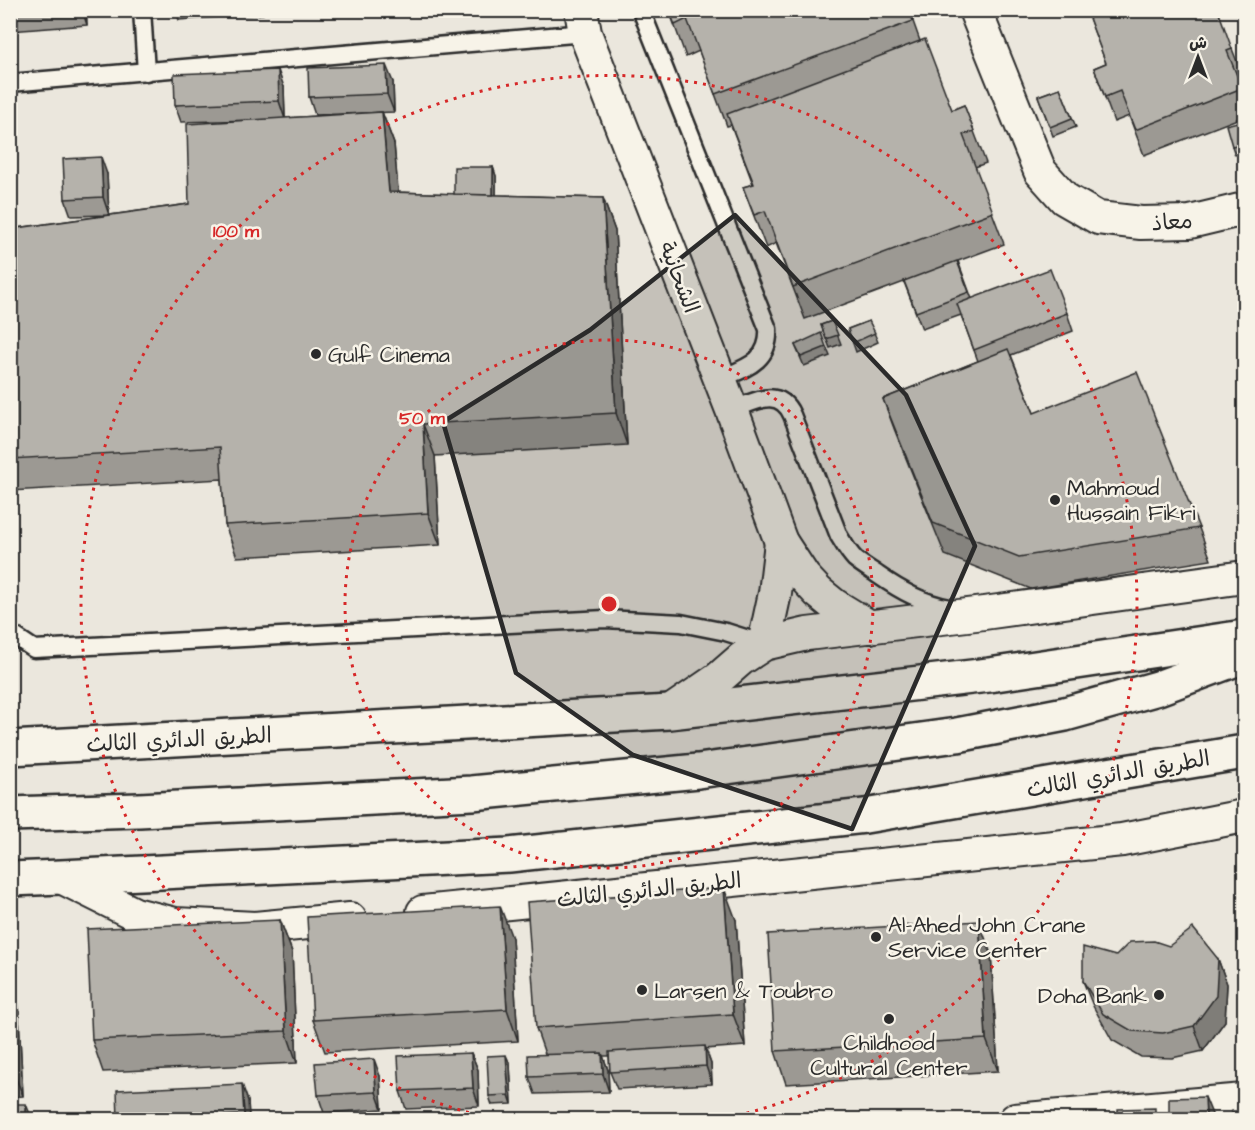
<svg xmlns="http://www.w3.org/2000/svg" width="1255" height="1130" viewBox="0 0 1255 1130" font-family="'Architects Daughter','Playpen Sans Arabic',sans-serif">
<rect width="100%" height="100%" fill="#ebe7dd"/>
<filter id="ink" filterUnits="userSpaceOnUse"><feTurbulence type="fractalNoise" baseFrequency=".0167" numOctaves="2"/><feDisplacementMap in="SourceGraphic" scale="12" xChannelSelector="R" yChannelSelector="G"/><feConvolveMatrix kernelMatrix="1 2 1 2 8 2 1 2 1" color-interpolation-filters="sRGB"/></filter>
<g filter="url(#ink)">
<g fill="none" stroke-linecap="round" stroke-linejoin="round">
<!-- lane casing -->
<g stroke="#2b2b2b" stroke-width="21">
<g id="lane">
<path d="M142 10 146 72"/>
<path d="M641 10 768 329C770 362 745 368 720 379"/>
<path d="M10 83 585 33"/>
<path d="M732 410C754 402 779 386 792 415L839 536C844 544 848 552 855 559 862 565 871 570 878 575 901 591 923 603 950 608"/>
<path d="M10 633 34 649 605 619 681 623 726 632 764 644"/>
</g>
</g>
<!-- street casing -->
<g stroke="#2b2b2b" stroke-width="36">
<g id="street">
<path d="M581 10 585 33 732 410 781 542 804 577 818 592 834 605 870 627"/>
<path d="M975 10 1040 171 1065 199 1098 218 1141 223 1190 222 1244 209"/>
<path d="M764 644 775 593 781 542"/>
<path d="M670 712 718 679 741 659 764 644 807 634 984 613 1244 577"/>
<path d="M61 877 135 914 175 924 255 928 350 919"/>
<path d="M423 912 1122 840 1244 816"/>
<path d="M1015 1120 1244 1100"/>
</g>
</g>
<!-- highway casing -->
<g stroke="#2b2b2b" stroke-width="38">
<g id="highway">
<path d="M10 748 670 712 989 675 1244 637"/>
<path d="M10 814 139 810 472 793 698 771 957 735 1065 714 1158 688 1244 656"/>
<path d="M10 879 61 877 509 855 865 816 1244 752"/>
</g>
</g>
<!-- lane -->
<use href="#lane" stroke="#f7f3e8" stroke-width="16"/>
<!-- street -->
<use href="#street" stroke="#f7f3e8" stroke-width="32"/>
<!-- highway -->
<use href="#highway" stroke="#f7f3e8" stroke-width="33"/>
</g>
<!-- wall -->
<g fill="#9c9993" stroke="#2b2b2b" stroke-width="1.5">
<path d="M10 10H86L87 25 10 31Z"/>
<path d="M175 10H262L263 14 179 20Z"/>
<path d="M419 10H451L452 15 421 16Z"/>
<path d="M669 10H909L920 41 952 110 964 105 986 163 975 167 1004 244 958 261 972 299 1067 313 1073 331 1011 355 1034 413 1199 528 1211 560 1031 589 945 555 895 431 883 399 978 361 961 315 922 329 904 282 805 319 776 243 766 248 743 187 753 184 731 125 727 126 699 51 686 57Z"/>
<path d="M1086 10 1232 49 1242 74 1237 76 1245 94V116L1144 155 1129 116 1114 122 1094 68 1106 63Z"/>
<path d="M393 82 394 112 315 115 309 97Z"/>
<path d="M284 87 285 118 382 112 394 144 398 192 454 194 493 167 496 176V195L603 198 615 231 627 445 435 456 440 545 237 557 225 525 222 479 10 491V229L189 204 252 120 181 122 175 105Z"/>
<path d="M1060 88 1076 127 1053 136 1038 96Z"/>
<path d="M1245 120V153L1235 155 1232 146Z"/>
<path d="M107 174 109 215 71 216 65 199Z"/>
<path d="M832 321 841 344 830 348 821 325Z"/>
<path d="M869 321 878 342 856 352 848 329Z"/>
<path d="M795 345 826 347 830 356 804 366Z"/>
<path d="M280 920 292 952 297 1063 103 1072 92 1040Z"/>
<path d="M736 920 745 1046 705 1049 711 1064 712 1084 617 1089 610 1072 609 1056H603L608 1070 609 1092 535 1094 529 1077 545 1054 536 1028Z"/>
<path d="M512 938 518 1041 325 1052 313 1020Z"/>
<path d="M1169 946 1218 959 1227 984 1225 1021 1203 1051 1172 1058 1141 1057 1112 1040 1093 1006 1083 981 1116 956Z"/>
<path d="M991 954 998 1071 786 1084 775 1051Z"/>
<path d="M10 977 18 998 23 1096 10 1097Z"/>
<path d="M471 1053 478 1070 479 1106 406 1109 400 1091Z"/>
<path d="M510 1064 512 1104 492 1105 489 1096Z"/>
<path d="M380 1076 382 1109 324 1113 318 1095Z"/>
<path d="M248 1101 249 1119H118Z"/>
</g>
<!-- shaded-wall -->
<g fill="#7f7d78" stroke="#2b2b2b" stroke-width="1.5">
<path d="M82 10H86L87 25Z"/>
<path d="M386 65 393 82 394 112 387 94Z"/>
<path d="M278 70 284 87 285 119 279 101Z"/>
<path d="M382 112 394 144 401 224 389 192Z"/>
<path d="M101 157 107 174 109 215 103 197Z"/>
<path d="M493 167 496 176V206L493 197Z"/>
<path d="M603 198 615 231 627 445 616 413Z"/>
<path d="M423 424 435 456 440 545 428 513Z"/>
<path d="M724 888 736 920 745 1046 733 1014Z"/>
<path d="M500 906 512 938 518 1041 507 1009Z"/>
<path d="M280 920 292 952 297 1063 286 1031Z"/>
<path d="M979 921 991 954 998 1071 986 1039Z"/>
<path d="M1218 959 1227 984 1225 1021 1203 1051 1194 1026Z"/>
<path d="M10 977 18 998 23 1096 13 1071 10 1005Z"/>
<path d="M705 1046 711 1064 712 1084 706 1066Z"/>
<path d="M471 1053 478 1070 479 1106 473 1088Z"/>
<path d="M602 1053 608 1070 609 1092 603 1074Z"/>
<path d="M506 1055 510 1064 512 1104 509 1095Z"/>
<path d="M374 1059 380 1076 382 1109 376 1092Z"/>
<path d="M242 1084 248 1101 249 1119H245L244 1115Z"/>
<path d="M1205 1097 1214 1119H1206Z"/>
<path d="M26 1104 32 1119H26Z"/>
</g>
<!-- building -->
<g fill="#b5b2ab" stroke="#2b2b2b" stroke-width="1.5">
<path d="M10 10H47L10 14Z"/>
<path d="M669 10H909L913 21 715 94 687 19 675 25Z"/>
<path d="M1086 10H1218L1232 49 1227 51 1242 88 1135 130 1120 91 1105 97 1094 68 1106 63Z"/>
<path d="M925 39 952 110 964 105 974 131 963 135 993 212 793 287 765 211 754 215 743 187 754 184 727 114Z"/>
<path d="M386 65 387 94 309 97 308 68Z"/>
<path d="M278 70 279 101 175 105 174 74Z"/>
<path d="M1060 88 1072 118 1050 127 1038 96Z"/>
<path d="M382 112 389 192 603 198 616 413 423 424 428 513 225 525 220 447 10 459V229L189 204 187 124Z"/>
<path d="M1245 120V143L1232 146 1226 125Z"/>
<path d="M101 157 103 197 65 199 63 159Z"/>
<path d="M454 167H493V195L454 194Z"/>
<path d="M957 261 969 292 916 312 904 281Z"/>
<path d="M1050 269 1067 313 974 350 957 304Z"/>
<path d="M832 321 838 335 826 339 821 325Z"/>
<path d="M869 321 875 333 853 343 848 329Z"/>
<path d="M821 333 826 347 801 357 795 345Z"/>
<path d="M1008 349 1034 413 1137 372 1199 528 1019 557 933 523 883 399Z"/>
<path d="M724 888 733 1014 536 1028 527 902Z"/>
<path d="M500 906 507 1009 313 1020 307 917Z"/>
<path d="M280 920 286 1031 92 1040 87 929Z"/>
<path d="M979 921 986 1039 775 1051 768 934Z"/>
<path d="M1193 928 1218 959 1216 996 1194 1026 1163 1033 1132 1031 1103 1014 1083 981V947L1116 956 1130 942 1154 941 1169 946Z"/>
<path d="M10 1005 13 1071H10Z"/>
<path d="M705 1046 706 1066 610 1072 609 1052Z"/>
<path d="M471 1053 473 1088 400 1091 398 1056Z"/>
<path d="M602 1053 603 1074 529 1077 528 1055Z"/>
<path d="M506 1055 509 1095 489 1096 487 1056Z"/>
<path d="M374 1059 376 1092 318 1095 315 1063Z"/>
<path d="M242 1084 244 1115 118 1119 117 1090Z"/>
<path d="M1205 1097 1206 1119H1118V1109L1155 1108V1114L1169 1113V1098Z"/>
<rect x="10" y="1104" width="16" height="15"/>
<rect x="1232" y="1111" width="13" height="8"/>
</g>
</g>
<!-- marked area -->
<path fill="#2b2b2b" fill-opacity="0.2" stroke="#2b2b2b" stroke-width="4.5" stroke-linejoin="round" d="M735 215 906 395 975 546 852 829 633 755 516 673 443 422 590 330Z"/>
<!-- distance rings -->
<g fill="none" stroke="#d62828" stroke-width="3" stroke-dasharray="3 6">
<circle cx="609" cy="604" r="264"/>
<path d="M495 1119A528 528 0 1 1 723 1119"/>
</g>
<!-- markers -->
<g fill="#2b2b2b" stroke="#f7f3e8" stroke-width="2">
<circle cx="316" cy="354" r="6"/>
<circle cx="1055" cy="500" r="6"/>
<circle cx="876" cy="937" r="6"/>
<circle cx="642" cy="990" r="6"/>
<circle cx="1159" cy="995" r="6"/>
<circle cx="889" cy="1019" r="6"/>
</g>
<g text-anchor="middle" stroke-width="5" stroke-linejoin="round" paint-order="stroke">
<!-- street labels -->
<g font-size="22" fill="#2b2b2b" stroke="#f7f3e8">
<text transform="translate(1172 221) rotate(-4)" y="8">معاذ</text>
<text transform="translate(680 277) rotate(69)" y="8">الشحانية</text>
<text transform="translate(179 739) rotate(-3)" y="8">الطريق الدائري الثالث</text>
<text transform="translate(1118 773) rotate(-10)" y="8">الطريق الدائري الثالث</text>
<text transform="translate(649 889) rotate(-6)" y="8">الطريق الدائري الثالث</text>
</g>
<!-- poi labels -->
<g font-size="22" fill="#2b2b2b" stroke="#f7f3e8" text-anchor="start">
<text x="328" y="362">Gulf Cinema</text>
<text x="1067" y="495">Mahmoud<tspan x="1067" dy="25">Hussain Fikri</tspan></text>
<text x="888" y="932">Al-Ahed John Crane<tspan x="888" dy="25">Service Center</tspan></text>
<text x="654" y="998">Larsen &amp; Toubro</text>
<text x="1147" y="1003" text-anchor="end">Doha Bank</text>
<text x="889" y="1050" text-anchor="middle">Childhood<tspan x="889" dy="25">Cultural Center</tspan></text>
</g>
</g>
<circle cx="609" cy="604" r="9" fill="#d62828" stroke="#f7f3e8" stroke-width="3"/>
<g font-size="18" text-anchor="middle" font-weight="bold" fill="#d62828" stroke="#f7f3e8" stroke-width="5" stroke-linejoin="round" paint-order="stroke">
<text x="236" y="237">100 m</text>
<text x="422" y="424">50 m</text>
</g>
<!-- margin -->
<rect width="1255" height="1130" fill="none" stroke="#f7f3e8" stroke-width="36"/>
<rect x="18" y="18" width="1219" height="1094" fill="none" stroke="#2b2b2b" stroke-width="2" filter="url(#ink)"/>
<!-- north arrow -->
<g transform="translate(1198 57)" stroke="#f7f3e8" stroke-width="4.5" paint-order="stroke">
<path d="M0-4.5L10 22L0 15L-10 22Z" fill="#2b2b2b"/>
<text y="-9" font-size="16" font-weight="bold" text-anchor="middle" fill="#2b2b2b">ش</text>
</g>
</svg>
